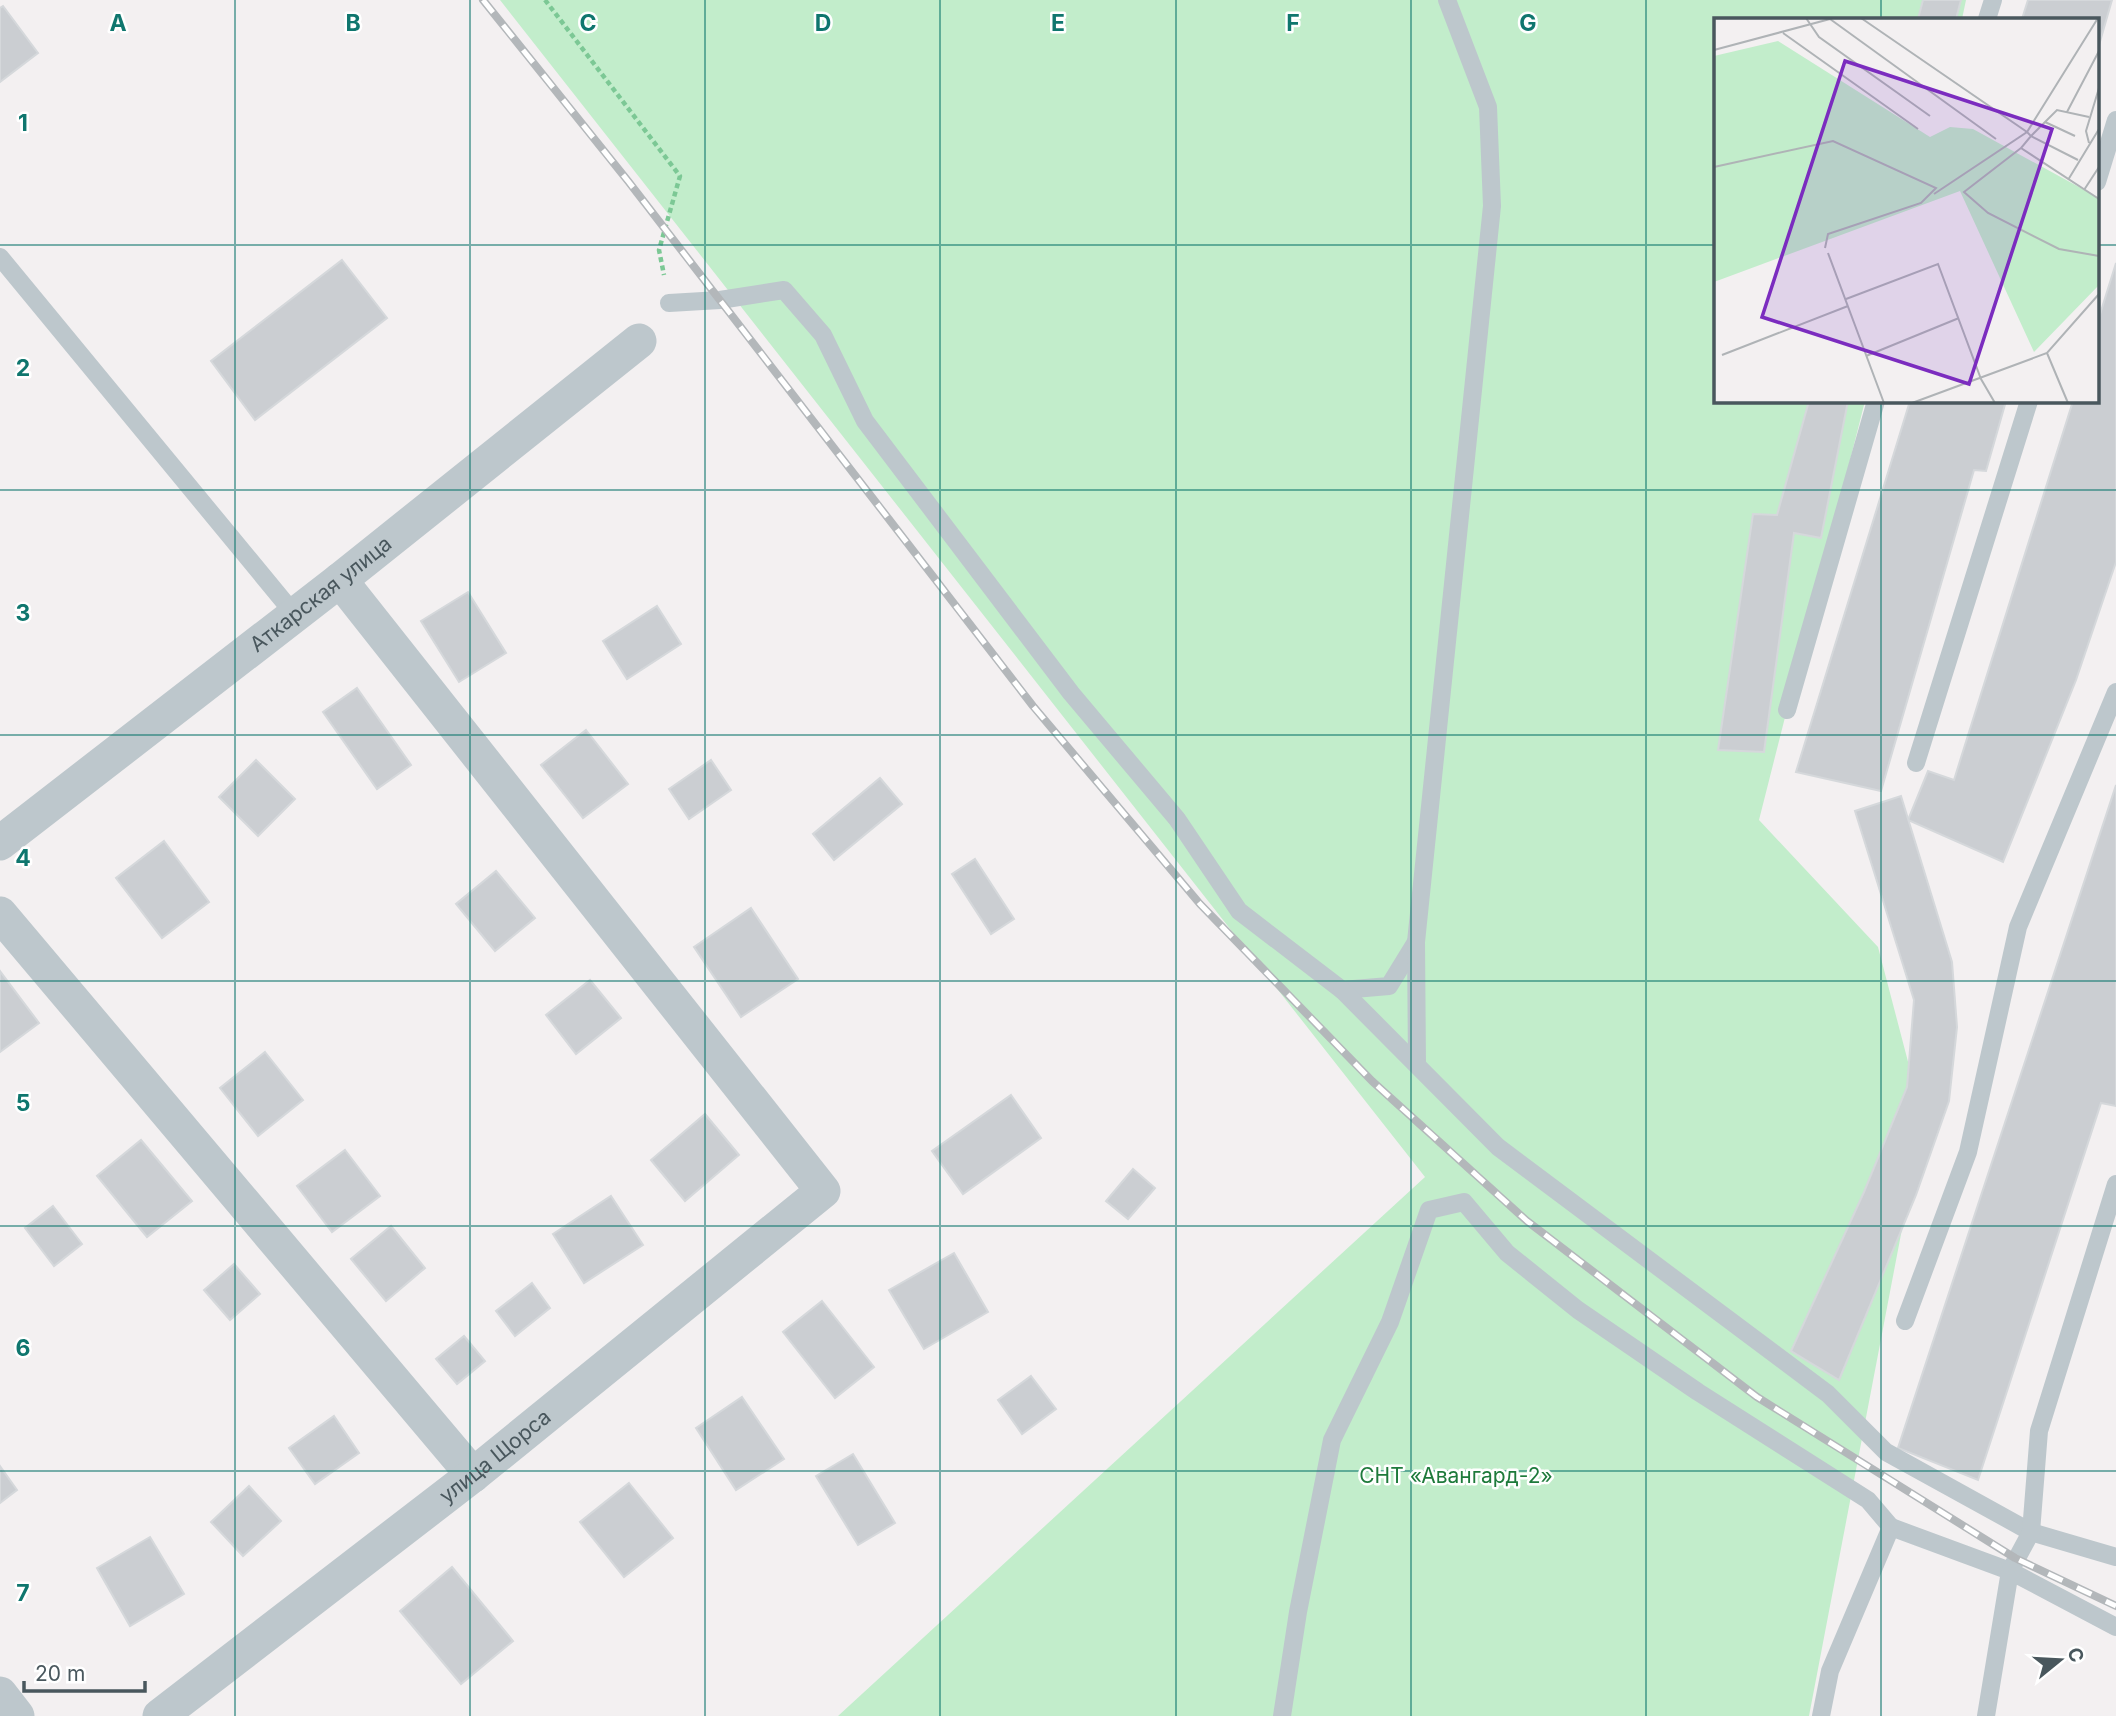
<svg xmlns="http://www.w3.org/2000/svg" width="2116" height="1716" viewBox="0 0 2116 1716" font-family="Inter,sans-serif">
<rect width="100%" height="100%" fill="#f3f0f1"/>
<!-- green -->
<path fill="#c2edcb" d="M500 0H1966L1962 19H1715V401H1865L1759 820 1878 947 1923 1119 1809 1716H838L1425 1177Z"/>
<!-- building -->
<g fill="#cbced2" stroke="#d5d8db" stroke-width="2">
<path d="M1923 0H1961L1956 19H1918Z"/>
<path d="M2028 0H2112L2097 52V19H2022Z"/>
<path d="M3 6 38 53 0 82V8Z"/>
<path d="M342 260 387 318 255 420 211 361Z"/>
<path d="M2116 263V562L2076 680 2003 862 1908 820 1928 771 1954 780 2073 401H2097V324Z"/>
<path d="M1809 401H1848L1821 538 1794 533 1764 752 1718 750 1753 514 1777 515Z"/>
<path d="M1910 401H2006L1986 471 1974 470 1881 791 1796 772Z"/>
<path d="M468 592 506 653 459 682 421 621Z"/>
<path d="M657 606 681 644 627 679 603 641Z"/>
<path d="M357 688 411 765 377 789 323 712Z"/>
<path d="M586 730 628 784 583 818 541 765Z"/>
<path d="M256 760 295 799 258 836 219 797Z"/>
<path d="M711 760 731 790 689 819 669 789Z"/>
<path d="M880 778 902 804 834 860 813 834Z"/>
<path d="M2116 785V1106L2101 1103 1978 1480 1898 1448Z"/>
<path d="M1901 796 1952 962 1957 1027 1949 1101 1916 1195 1839 1380 1791 1351 1864 1192 1907 1087 1914 1000 1855 811Z"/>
<path d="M164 841 209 902 162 938 116 878Z"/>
<path d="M975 859 1014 919 991 934 952 874Z"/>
<path d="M496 871 535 918 495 951 456 904Z"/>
<path d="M751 908 798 979 741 1017 694 947Z"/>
<path d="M0 971 39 1023 0 1052Z"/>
<path d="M590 980 621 1018 576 1054 546 1015Z"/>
<path d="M265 1052 303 1100 258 1136 220 1088Z"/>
<path d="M1011 1095 1041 1138 963 1194 932 1151Z"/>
<path d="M705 1114 739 1155 685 1201 651 1160Z"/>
<path d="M141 1140 192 1201 147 1237 97 1176Z"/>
<path d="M345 1150 380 1196 332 1232 297 1186Z"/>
<path d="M1133 1169 1155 1188 1128 1219 1106 1201Z"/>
<path d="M611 1196 643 1245 584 1283 553 1234Z"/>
<path d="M53 1206 82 1244 54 1266 25 1228Z"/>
<path d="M391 1226 425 1268 386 1301 351 1259Z"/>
<path d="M954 1253 988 1312 924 1349 889 1290Z"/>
<path d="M234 1264 260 1294 230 1320 204 1290Z"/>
<path d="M532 1283 550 1308 515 1336 496 1311Z"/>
<path d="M822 1301 874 1367 835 1398 783 1332Z"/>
<path d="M464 1336 485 1361 457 1384 436 1359Z"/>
<path d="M1031 1376 1056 1409 1022 1434 998 1400Z"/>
<path d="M742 1397 784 1459 736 1490 696 1428Z"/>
<path d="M334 1416 359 1453 315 1484 289 1448Z"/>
<path d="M853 1454 895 1523 858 1545 816 1476Z"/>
<path d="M0 1466 17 1490 0 1503Z"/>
<path d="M629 1483 673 1538 624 1577 580 1522Z"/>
<path d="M249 1486 281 1521 243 1556 211 1522Z"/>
<path d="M150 1537 184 1594 130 1626 97 1568Z"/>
<path d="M452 1567 513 1641 461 1684 400 1611Z"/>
</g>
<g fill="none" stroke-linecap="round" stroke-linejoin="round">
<!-- path -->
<path stroke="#7cc895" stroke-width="4.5" stroke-dasharray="5 3.5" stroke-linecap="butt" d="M545 0 680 176 659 250 664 275"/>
<!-- service -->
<g stroke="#bdc7cc" stroke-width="18">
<path d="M1987 19 1993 0"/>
<path d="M2097 182 2116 120"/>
<path d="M0 257 295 615"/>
<path d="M669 303 720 300 784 290 823 335 865 421 1071 693 1177 819 1239 911 1342 990 1389 986 1416 942 1492 206 1488 107 1447 0"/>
<path d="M1787 710 1876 401"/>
<path d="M1916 763 2029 401"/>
<path d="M1416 942 1417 1065"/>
<path d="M1342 990 1498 1147 1828 1394 1886 1452 2031 1532 2116 1557"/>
<path d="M1905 1321 1968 1152 2018 927 2116 692"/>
<path d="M1282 1716 1298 1612 1332 1440 1390 1322 1429 1210 1464 1202 1507 1253 1578 1310 1698 1392 1868 1500 1891 1527"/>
<path d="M1821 1716 1830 1671 1891 1527 2010 1571 2031 1532 2039 1431 2116 1184"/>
<path d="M1986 1716 2010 1571 2116 1627"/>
</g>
<!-- minor -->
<g stroke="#bdc7cc" stroke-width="35">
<path id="s1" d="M0 843 340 580 639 341"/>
<path d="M0 914 473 1475"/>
<path d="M0 1694 17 1716"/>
<path id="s2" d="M160 1716 473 1475 823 1191 340 580"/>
</g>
<!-- rail casing -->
<g stroke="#b3b7ba" stroke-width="8">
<path id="rail" d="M483 0 628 181 1033 706 1200 904 1372 1081 1527 1221 1757 1397 2015 1558 2116 1606"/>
</g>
<!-- rail -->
<use href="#rail" stroke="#fff" stroke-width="5" stroke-dasharray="16" stroke-linecap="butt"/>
</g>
<!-- grid -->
<path fill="none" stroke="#0f766e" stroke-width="2" stroke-opacity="0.55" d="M235 0V1716M470 0V1716M705 0V1716M940 0V1716M1176 0V1716M1411 0V1716M1646 0V1716M1881 0V19M0 245H1715M2097 245H2116M1881 401V1716M0 490H2116M0 735H2116M0 981H2116M0 1226H2116M0 1471H2116"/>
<g text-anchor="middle" stroke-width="5" stroke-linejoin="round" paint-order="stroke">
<!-- street labels -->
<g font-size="21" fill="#49575d" stroke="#fff">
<text dy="7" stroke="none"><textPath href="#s1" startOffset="406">Аткарская улица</textPath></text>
<text dy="7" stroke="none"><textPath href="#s2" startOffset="424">улица Щорса</textPath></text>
</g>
<!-- park labels -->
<g font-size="21" fill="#1e7a3b" stroke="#fff">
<text x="1456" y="1483">СНТ «Авангард-2»</text>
</g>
</g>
<!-- overview -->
<g transform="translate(1714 18)">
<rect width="385" height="385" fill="#f3f0f1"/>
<path d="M64 23 216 119 236 109 259 111 385 180V267L320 334 246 173 0 264V38Z" fill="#c2edcb"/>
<path fill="none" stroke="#afb3b6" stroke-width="2" d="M92 0 105 19 216 98M147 0 313 114 317 118 307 130 385 181M116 1 282 121M69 15 204 111M0 32 116 1M353 94 385 33M331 104 361 118M375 125 372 113 385 70M307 130 250 174 274 195 345 231 385 238M364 142 317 118 343 92 375 99M0 149 119 123 222 170 207 185 114 216 111 230M354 162 385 111M370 172 385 149M220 176 313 114 384 0M114 235 170 385M132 281 224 246 267 361 281 385M333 335 354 385M8 337 134 288M152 338 245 300M198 385 333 335 385 276"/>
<path fill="#7b2cbf" fill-opacity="0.15" stroke="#7b2cbf" stroke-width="3.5" d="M131 43 338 111 255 366 48 299Z"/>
<rect width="385" height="385" fill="none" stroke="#49575d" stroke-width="3.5"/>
</g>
<g font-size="23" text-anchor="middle" font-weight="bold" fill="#0f766e" stroke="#fff" stroke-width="5" stroke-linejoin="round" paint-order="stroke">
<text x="118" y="31">A</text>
<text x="353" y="31">B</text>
<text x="588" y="31">C</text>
<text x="823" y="31">D</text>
<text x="1058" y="31">E</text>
<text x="1293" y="31">F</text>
<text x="1528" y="31">G</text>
<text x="23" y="131">1</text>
<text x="23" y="376">2</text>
<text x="23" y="621">3</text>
<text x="23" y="866">4</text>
<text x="23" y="1111">5</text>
<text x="23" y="1356">6</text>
<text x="23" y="1601">7</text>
</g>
<!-- north arrow -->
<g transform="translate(2060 1660) rotate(72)" stroke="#ffffff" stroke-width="5" paint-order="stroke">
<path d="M0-5L12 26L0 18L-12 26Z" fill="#49575d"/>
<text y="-10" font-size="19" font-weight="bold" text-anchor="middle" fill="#49575d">С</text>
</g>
<!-- scale -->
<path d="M24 1681v10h121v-10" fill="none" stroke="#49575d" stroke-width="3.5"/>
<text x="35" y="1681" font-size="21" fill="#49575d" stroke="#ffffff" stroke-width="5" paint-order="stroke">20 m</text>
</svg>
